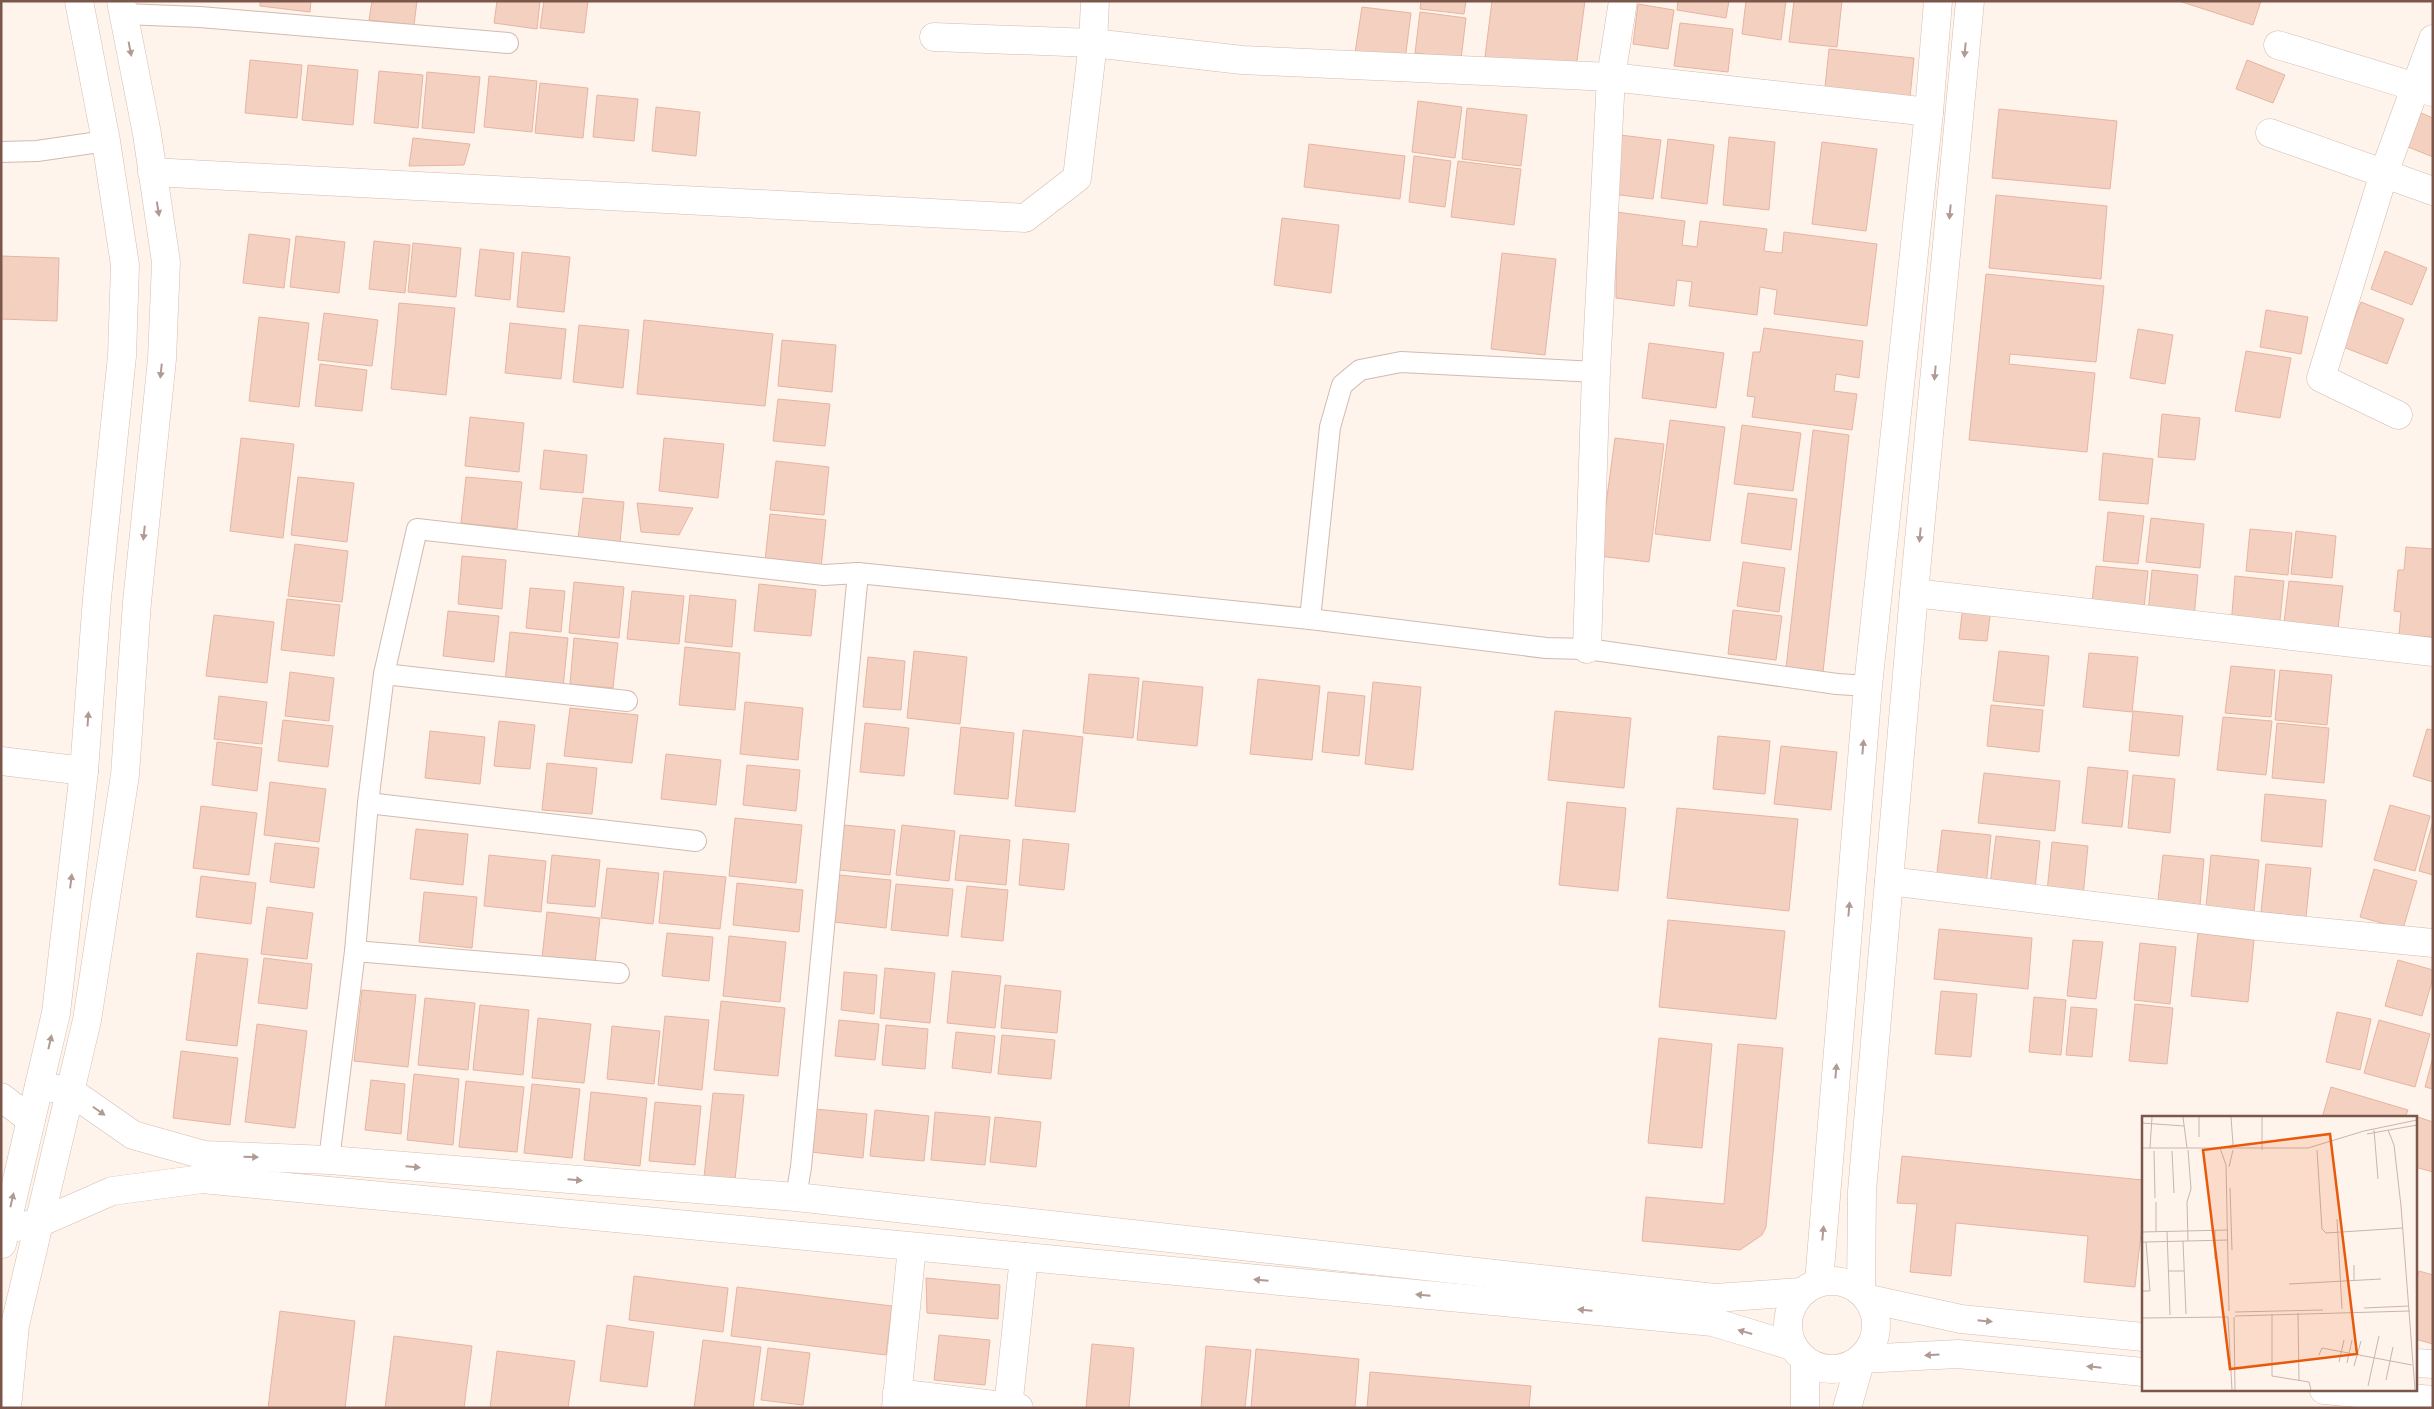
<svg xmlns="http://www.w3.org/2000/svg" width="2434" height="1409" viewBox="0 0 2434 1409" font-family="'Fira Sans',sans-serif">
<rect width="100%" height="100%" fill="#fef4eb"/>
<!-- building -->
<g fill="#f4d0c1" stroke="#e8b4a0">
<path d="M260 1H311L310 12 260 6Z"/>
<path d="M372 1H417L414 25 369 20Z"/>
<path d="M497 1H540L537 29 494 23Z"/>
<path d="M544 1H588L584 33 540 28Z"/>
<path d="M1421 1H1466L1464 14 1420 9Z"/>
<path d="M1492 1H1585L1576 68 1485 57Z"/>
<path d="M1678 1H1729L1726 18 1677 10Z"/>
<path d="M1746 1H1786L1781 40 1742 34Z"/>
<path d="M1794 1H1842L1837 47 1789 42Z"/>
<path d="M2179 1H2261L2253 25Z"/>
<path d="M1638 4 1674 10 1668 49 1633 44Z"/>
<path d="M1362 7 1411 13 1405 60 1355 53Z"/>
<path d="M1420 12 1466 18 1461 59 1415 53Z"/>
<path d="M1680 23 1733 29 1728 72 1674 66Z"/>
<path d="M1829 49 1914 58 1910 97 1825 87Z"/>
<path d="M250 60 302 65 297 118 245 113Z"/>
<path d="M2247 60 2285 75 2273 103 2236 89Z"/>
<path d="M308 65 358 70 353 125 302 120Z"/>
<path d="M379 71 423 75 418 128 374 123Z"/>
<path d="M427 72 480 77 474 133 422 128Z"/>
<path d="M489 76 537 81 532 132 484 127Z"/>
<path d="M540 83 588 88 583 138 535 133Z"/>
<path d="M597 95 638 99 634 141 593 137Z"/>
<path d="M1418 101 1462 107 1455 158 1412 152Z"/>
<path d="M656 107 700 112 696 156 652 151Z"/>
<path d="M1467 108 1527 115 1521 166 1462 159Z"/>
<path d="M1999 109 2117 121 2110 189 1992 178Z"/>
<path d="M2421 113 2433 118V157L2408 147Z"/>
<path d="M1620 135 1661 140 1653 199 1612 194Z"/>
<path d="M1729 137 1775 142 1769 210 1723 205Z"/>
<path d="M413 138 470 144 464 165 409 166Z"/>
<path d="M1668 139 1714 145 1707 204 1661 198Z"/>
<path d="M1822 142 1877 149 1866 231 1812 224Z"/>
<path d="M1309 144 1405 156 1400 199 1304 187Z"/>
<path d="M1414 156 1451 161 1445 207 1409 202Z"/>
<path d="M1458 161 1521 169 1514 225 1451 217Z"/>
<path d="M1996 195 2107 206 2101 279 1989 268Z"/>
<path d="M1616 212 1685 221 1682 245 1697 247 1700 221 1767 229 1764 251 1782 253 1784 232 1877 244 1867 326 1774 314 1777 290 1760 287 1757 315 1689 306 1692 282 1677 280 1674 306 1616 298Z"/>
<path d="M1282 218 1339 225 1331 293 1274 285Z"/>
<path d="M249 234 290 239 284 288 243 283Z"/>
<path d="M296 236 345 242 339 293 290 287Z"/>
<path d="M374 241 410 245 405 293 369 289Z"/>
<path d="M413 243 461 248 456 297 408 292Z"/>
<path d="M480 249 514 253 510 300 475 296Z"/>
<path d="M2385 251 2427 268 2412 305 2371 289Z"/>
<path d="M522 252 570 257 564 312 517 307Z"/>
<path d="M1502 253 1556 259 1545 355 1491 349Z"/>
<path d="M1 256 59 258 57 321 1 319Z"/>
<path d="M1986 274 2104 286 2096 362 2010 354 2009 364 2095 373 2087 452 1969 440Z"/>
<path d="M2361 302 2404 319 2387 364 2343 347Z"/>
<path d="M399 303 455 308 446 395 391 389Z"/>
<path d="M2266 310 2308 317 2301 354 2260 347Z"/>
<path d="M324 313 378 320 372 366 318 360Z"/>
<path d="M259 317 309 323 299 407 249 401Z"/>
<path d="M644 320 773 334 765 406 637 394Z"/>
<path d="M510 323 566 329 561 379 505 373Z"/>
<path d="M579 325 629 330 623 388 573 382Z"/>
<path d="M1764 328 1863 341 1859 378 1836 374 1834 391 1857 394 1852 430 1752 417 1755 397 1747 396 1753 352H1760Z"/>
<path d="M2138 329 2173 335 2165 384 2130 378Z"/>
<path d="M782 340 836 345 832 392 778 386Z"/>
<path d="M1649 343 1724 353 1716 408 1642 398Z"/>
<path d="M2246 351 2291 358 2280 418 2235 411Z"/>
<path d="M320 364 367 370 362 411 315 406Z"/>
<path d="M778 399 830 404 825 446 773 441Z"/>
<path d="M2162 414 2200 418 2195 460 2158 457Z"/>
<path d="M470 417 524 423 519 472 465 466Z"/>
<path d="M1670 420 1725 427 1710 541 1655 534Z"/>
<path d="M1742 425 1801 433 1793 491 1734 484Z"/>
<path d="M1813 430 1849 435 1823 672 1786 668Z"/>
<path d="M241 438 294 444 283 538 230 531Z"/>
<path d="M664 438 724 444 718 498 659 491Z"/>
<path d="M1615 438 1664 444 1649 562 1599 556Z"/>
<path d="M544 450 587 455 583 493 540 489Z"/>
<path d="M2103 453 2153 459 2148 504 2099 500Z"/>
<path d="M776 461 829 467 824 515 770 510Z"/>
<path d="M298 477 354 483 347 542 291 535Z"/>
<path d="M466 477 522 482 517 529 461 523Z"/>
<path d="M1748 493 1797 499 1791 550 1741 543Z"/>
<path d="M583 498 624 502 620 542 578 538Z"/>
<path d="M637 503 693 508 679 535 641 532Z"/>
<path d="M2108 512 2144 516 2138 564 2103 561Z"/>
<path d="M770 514 826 520 821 568 765 561Z"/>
<path d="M2151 518 2204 524 2200 568 2146 562Z"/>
<path d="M2250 529 2292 533 2288 575 2246 571Z"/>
<path d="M2296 531 2336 536 2332 578 2291 574Z"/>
<path d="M295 544 348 551 342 602 288 596Z"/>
<path d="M2406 547 2433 549V637L2399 635 2401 612 2394 611 2398 570H2404Z"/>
<path d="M462 556 506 560 502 609 458 604Z"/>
<path d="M1743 562 1785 568 1779 612 1737 606Z"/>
<path d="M2096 566 2148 571 2143 617 2091 611Z"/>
<path d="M2152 570 2198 575 2194 617 2148 613Z"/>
<path d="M2235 576 2284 581 2279 630 2231 626Z"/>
<path d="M2289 581 2343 586 2337 637 2283 631Z"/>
<path d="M574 582 624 587 619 638 569 633Z"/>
<path d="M759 584 816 590 811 636 754 631Z"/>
<path d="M530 588 565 591 561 632 526 628Z"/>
<path d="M632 591 684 596 679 644 627 639Z"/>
<path d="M690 595 736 600 732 647 685 642Z"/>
<path d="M287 599 340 605 334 656 281 650Z"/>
<path d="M1963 605 1991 608 1987 641 1959 639Z"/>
<path d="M1733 610 1782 616 1776 660 1728 654Z"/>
<path d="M448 611 499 616 494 662 443 656Z"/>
<path d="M214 615 274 622 267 683 206 676Z"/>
<path d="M510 632 568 638 563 688 505 682Z"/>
<path d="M574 638 618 643 613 688 570 684Z"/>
<path d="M685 647 740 653 735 710 679 705Z"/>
<path d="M914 651 967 657 960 724 907 718Z"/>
<path d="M1999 651 2049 656 2044 706 1993 701Z"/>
<path d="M2089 653 2138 657 2132 712 2083 707Z"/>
<path d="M868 657 905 661 901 710 863 707Z"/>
<path d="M2231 666 2275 670 2271 717 2225 713Z"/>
<path d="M2280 670 2332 675 2327 725 2275 720Z"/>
<path d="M290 672 334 678 329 721 285 716Z"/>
<path d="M1089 674 1139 678 1133 738 1083 733Z"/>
<path d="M1258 679 1320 686 1312 760 1250 754Z"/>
<path d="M1143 681 1203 687 1197 746 1137 740Z"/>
<path d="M1373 682 1421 687 1413 770 1365 764Z"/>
<path d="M1328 692 1365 696 1359 756 1322 752Z"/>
<path d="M219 696 267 702 262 744 214 739Z"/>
<path d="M745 702 803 708 798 760 740 754Z"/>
<path d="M1991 705 2043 710 2039 752 1987 746Z"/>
<path d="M570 708 638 715 632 763 564 756Z"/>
<path d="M1555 711 1631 718 1624 788 1548 780Z"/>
<path d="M2133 711 2183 716 2179 756 2129 751Z"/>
<path d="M2223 717 2272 721 2266 775 2217 770Z"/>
<path d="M283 720 333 726 328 767 278 761Z"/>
<path d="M499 721 535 725 530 769 494 766Z"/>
<path d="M865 723 909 728 904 776 860 772Z"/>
<path d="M2277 723 2329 728 2324 783 2272 778Z"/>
<path d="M961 727 1014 733 1008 799 954 794Z"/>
<path d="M2427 729 2433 730V782L2413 776Z"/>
<path d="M1023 730 1083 737 1075 812 1015 806Z"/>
<path d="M430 731 485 737 480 784 425 778Z"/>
<path d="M1718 736 1770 741 1765 794 1713 789Z"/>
<path d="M217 742 262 748 257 791 212 785Z"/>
<path d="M1781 746 1837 752 1831 810 1774 804Z"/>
<path d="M666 754 721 760 716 805 661 799Z"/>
<path d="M547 763 597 768 592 814 542 810Z"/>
<path d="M747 765 800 770 796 811 743 805Z"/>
<path d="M2088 767 2128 771 2122 827 2082 823Z"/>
<path d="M1984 773 2060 781 2055 831 1978 823Z"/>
<path d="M2133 775 2175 779 2170 833 2128 828Z"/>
<path d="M270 782 326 789 319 842 264 835Z"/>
<path d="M2265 794 2326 800 2322 847 2261 841Z"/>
<path d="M1567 802 1626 808 1618 891 1559 885Z"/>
<path d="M2390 805 2430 816 2415 871 2374 860Z"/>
<path d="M201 806 257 813 249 875 193 868Z"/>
<path d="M1677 808 1798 819 1789 911 1667 898Z"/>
<path d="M735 818 802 825 796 883 729 876Z"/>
<path d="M2433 821V875L2419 871Z"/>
<path d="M844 825 895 830 890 875 839 870Z"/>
<path d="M902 825 955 831 949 881 896 875Z"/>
<path d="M416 829 468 834 463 885 410 879Z"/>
<path d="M1942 830 1991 835 1986 886 1936 881Z"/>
<path d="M960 835 1010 840 1006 885 955 880Z"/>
<path d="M1996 836 2040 841 2035 889 1990 885Z"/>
<path d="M1023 839 1069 844 1064 890 1019 885Z"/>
<path d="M2052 842 2088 846 2083 896 2047 892Z"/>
<path d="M275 843 319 848 314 888 270 882Z"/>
<path d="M489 855 546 861 541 912 484 906Z"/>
<path d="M552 855 600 860 595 907 547 903Z"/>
<path d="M2163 855 2204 859 2200 905 2158 900Z"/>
<path d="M2211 855 2259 860 2254 912 2206 907Z"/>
<path d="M2266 864 2311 868 2306 917 2261 912Z"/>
<path d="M607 868 659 873 653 924 601 918Z"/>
<path d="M2374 869 2417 881 2403 929 2360 917Z"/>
<path d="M664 871 726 877 720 929 659 923Z"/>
<path d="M839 875 891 880 886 928 834 922Z"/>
<path d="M201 876 256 883 251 924 196 917Z"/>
<path d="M737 883 803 890 799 932 733 925Z"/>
<path d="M896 884 953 889 948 936 891 930Z"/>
<path d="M967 886 1008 890 1003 941 961 937Z"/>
<path d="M424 892 477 897 472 948 419 942Z"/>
<path d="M267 907 313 913 307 959 261 954Z"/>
<path d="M547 912 600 918 595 963 542 958Z"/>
<path d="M1668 920 1785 931 1776 1019 1659 1007Z"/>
<path d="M1939 929 2032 938 2028 989 1934 979Z"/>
<path d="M667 933 713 937 709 981 662 976Z"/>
<path d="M2198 933 2254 940 2248 1002 2191 996Z"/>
<path d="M729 936 786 942 780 1002 723 996Z"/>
<path d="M2073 940 2103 942 2096 999 2067 996Z"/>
<path d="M2140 943 2176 947 2170 1004 2134 1000Z"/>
<path d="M197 953 248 959 237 1046 186 1040Z"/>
<path d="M264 958 312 964 307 1009 258 1003Z"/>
<path d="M2398 960 2433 970V978L2422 1016 2385 1006Z"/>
<path d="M885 968 935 973 930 1023 880 1018Z"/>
<path d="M952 971 1001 976 995 1028 947 1023Z"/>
<path d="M844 972 877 975 874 1014 841 1010Z"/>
<path d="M1005 985 1061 991 1057 1033 1001 1028Z"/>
<path d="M362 990 416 995 408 1067 354 1061Z"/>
<path d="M1941 991 1977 994 1971 1057 1935 1054Z"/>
<path d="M2034 997 2066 1000 2061 1055 2029 1052Z"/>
<path d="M425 998 475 1003 468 1070 418 1065Z"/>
<path d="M721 1001 785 1008 778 1076 714 1070Z"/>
<path d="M2135 1004 2173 1008 2167 1064 2129 1061Z"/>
<path d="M480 1005 529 1010 523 1075 473 1070Z"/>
<path d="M2071 1007 2097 1009 2092 1057 2066 1055Z"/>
<path d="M2337 1012 2371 1019 2360 1070 2326 1062Z"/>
<path d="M665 1016 709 1020 702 1090 658 1085Z"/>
<path d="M538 1018 591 1024 584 1083 532 1078Z"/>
<path d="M839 1020 879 1024 875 1060 835 1056Z"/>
<path d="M2379 1020 2430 1034 2415 1087 2364 1073Z"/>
<path d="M257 1024 307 1031 295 1128 245 1122Z"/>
<path d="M886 1025 928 1029 925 1069 882 1065Z"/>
<path d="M612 1026 660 1031 654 1084 607 1079Z"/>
<path d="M956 1032 995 1036 991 1073 952 1068Z"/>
<path d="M1002 1035 1055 1040 1051 1079 998 1074Z"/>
<path d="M1659 1038 1712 1044 1702 1148 1648 1143Z"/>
<path d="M1738 1044 1783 1048 1766 1227 1762 1235 1740 1250 1642 1241 1646 1197 1724 1204Z"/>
<path d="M181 1051 238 1058 230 1125 173 1118Z"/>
<path d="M2433 1057V1089L2425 1087Z"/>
<path d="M414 1074 459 1079 453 1145 407 1140Z"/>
<path d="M371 1080 405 1084 401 1134 365 1130Z"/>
<path d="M466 1081 524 1087 517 1152 459 1147Z"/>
<path d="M532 1084 580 1089 572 1158 524 1153Z"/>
<path d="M2331 1087 2408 1110 2405 1118H2322Z"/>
<path d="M591 1092 647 1098 640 1166 584 1160Z"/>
<path d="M713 1093 744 1095 735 1180 704 1177Z"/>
<path d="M655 1102 701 1106 695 1165 649 1161Z"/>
<path d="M815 1109 867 1114 863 1158 811 1152Z"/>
<path d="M875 1110 929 1116 924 1161 870 1156Z"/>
<path d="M935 1112 990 1117 985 1165 931 1160Z"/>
<path d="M995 1117 1041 1122 1036 1167 990 1162Z"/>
<path d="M2418 1117 2433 1122V1172L2415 1167V1127Z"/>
<path d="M1902 1156 2143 1180V1216L2135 1287 2084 1282 2088 1236 1956 1223 1951 1276 1910 1272 1917 1204 1897 1203Z"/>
<path d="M2419 1271 2433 1275V1344L2415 1339V1286Z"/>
<path d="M634 1276 728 1288 723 1332 629 1320Z"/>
<path d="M926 1278 1000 1285 998 1319 927 1313Z"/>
<path d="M737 1287 892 1306 886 1355 731 1336Z"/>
<path d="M280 1311 355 1321 345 1408H268Z"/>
<path d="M607 1325 654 1332 647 1387 600 1381Z"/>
<path d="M939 1335 990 1340 985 1385 934 1380Z"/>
<path d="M394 1336 472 1346 464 1408H385Z"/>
<path d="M703 1340 761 1347 753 1408H694Z"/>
<path d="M1092 1344 1134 1348 1129 1408H1086Z"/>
<path d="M1206 1346 1251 1350 1245 1408H1201Z"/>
<path d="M768 1348 810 1353 803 1405 761 1400Z"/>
<path d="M1256 1349 1359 1359 1355 1408H1251Z"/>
<path d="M497 1351 575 1361 568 1408H490Z"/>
<path d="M1370 1372 1531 1386 1529 1408H1367Z"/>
</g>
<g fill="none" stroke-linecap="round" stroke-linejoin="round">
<!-- lane casing -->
<g stroke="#d2baaf" stroke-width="22">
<g id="lane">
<path d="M124 14 200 17 508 43"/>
<path d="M1 152 37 151 106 141"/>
<path d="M1310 619 1330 427 1342 385 1360 370 1401 362 1596 372"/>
<path d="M384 674 627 701"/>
<path d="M368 803 696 841"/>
<path d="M355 951 619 973"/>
<path d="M329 1160 355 951 368 803 384 674 417 529 824 575 858 573 1310 619 1546 648 1587 649 1837 684 1868 686"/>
<path d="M796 1197 801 1167 858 573"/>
</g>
</g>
<!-- street casing -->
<g stroke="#d2baaf" stroke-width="29">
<g id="street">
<path d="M934 37 1093 43 1242 60 1611 77 1929 112"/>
<path d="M2278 45 2432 92"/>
<path d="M2270 133 2433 191"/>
<path d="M152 172 1025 218 1077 178 1093 43 1095 1"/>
<path d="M2398 415 2321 378 2384 173 2433 39"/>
<path d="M1914 593 2433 652"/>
<path d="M1587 649 1596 372 1611 77 1623 1"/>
<path d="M1 761 84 771"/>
<path d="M1889 881 2258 926 2433 943"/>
<path d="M1 1097 31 1120"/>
<path d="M897 1393 1019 1408"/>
<path d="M896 1408 912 1247"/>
<path d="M1008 1408 1024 1257"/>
</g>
</g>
<!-- secondary casing -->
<g stroke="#d7bcae" stroke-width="29">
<g id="secondary">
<path d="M39 1086 70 1091 133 1135 204 1155 329 1160 796 1197 1715 1298 1801 1292"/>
<path d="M6 1229 39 1223 112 1191 202 1179 1713 1322 1792 1346"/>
<path d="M2 1244 56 1013 84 771 97 598 122 356 125 265 106 141 79 1"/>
<circle cx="1832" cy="1325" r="44"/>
<path d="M1819 1282 1868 686 1929 112 1938 1"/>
<path d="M1861 1291 1862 1191 1914 593 1970 1"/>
<path d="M1869 1299 1961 1319 2143 1337"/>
<path d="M1805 1361V1408"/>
<path d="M2415 1363 2433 1364"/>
<path d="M2324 1390 2433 1400"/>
<path d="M7 1408 15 1325 87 1020 125 775 137 602 162 359 166 262 147 134 121 1"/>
<path d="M1847 1408 1861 1359 1958 1354 2143 1372"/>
</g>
</g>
<!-- lane -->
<use href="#lane" stroke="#fff" stroke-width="20"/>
<!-- street -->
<use href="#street" stroke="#fff" stroke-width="28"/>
<!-- secondary -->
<use href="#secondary" stroke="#fff" stroke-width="28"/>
</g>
<!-- one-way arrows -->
<defs><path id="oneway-solid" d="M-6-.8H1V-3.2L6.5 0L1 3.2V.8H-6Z" transform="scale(1.25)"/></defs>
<g fill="#b09a93">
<use href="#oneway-solid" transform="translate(130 49) rotate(79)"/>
<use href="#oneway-solid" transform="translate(1965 50) rotate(95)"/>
<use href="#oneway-solid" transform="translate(158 209) rotate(81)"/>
<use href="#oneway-solid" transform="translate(1950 212) rotate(95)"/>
<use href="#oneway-solid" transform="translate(161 371) rotate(96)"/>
<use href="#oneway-solid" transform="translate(1935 373) rotate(95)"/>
<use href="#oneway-solid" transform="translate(144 533) rotate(96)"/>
<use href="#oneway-solid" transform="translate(1920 535) rotate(95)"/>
<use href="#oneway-solid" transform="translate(88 719) rotate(-86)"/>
<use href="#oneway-solid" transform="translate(1863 747) rotate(-85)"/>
<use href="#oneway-solid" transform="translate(71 881) rotate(-83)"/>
<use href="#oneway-solid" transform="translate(1849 909) rotate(-85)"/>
<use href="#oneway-solid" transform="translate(50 1042) rotate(-77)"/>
<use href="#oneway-solid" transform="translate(1836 1071) rotate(-85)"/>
<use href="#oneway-solid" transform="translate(99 1111) rotate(35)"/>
<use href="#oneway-solid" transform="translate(251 1157) rotate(2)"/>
<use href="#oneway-solid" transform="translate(413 1167) rotate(5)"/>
<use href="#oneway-solid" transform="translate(575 1180) rotate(5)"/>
<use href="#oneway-solid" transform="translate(12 1200) rotate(-77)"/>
<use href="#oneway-solid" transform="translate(1823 1233) rotate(-85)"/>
<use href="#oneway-solid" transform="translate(1261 1280) rotate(-175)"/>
<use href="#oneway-solid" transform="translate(1423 1295) rotate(-175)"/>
<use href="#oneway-solid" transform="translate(1585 1310) rotate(-175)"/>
<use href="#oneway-solid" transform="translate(1985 1321) rotate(6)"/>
<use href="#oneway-solid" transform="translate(1745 1332) rotate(-164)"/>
<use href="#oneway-solid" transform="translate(1932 1355) rotate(177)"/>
<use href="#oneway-solid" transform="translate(2094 1367) rotate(-174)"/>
</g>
<!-- overview -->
<g transform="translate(2142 1116)">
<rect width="275" height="275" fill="#fef4eb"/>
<path fill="none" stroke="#cab5ab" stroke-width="1" d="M41 1 45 32M0 7 42 10M232 14 236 63M246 14 252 29 259 90 273 274M225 18 275 9M57 21V1M0 32H166L222 15 275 4M8 32 10 1M78 32 84 49 87 195M88 33 91 28 89 1M120 34V1M175 34 180 113 184 117 261 112M12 35 13 82M30 35 32 77M87 51 91 34M88 72 90 134M14 86V116M195 103 200 193M73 114V143M25 115 28 199M0 116 86 114M41 125 44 198M46 125 45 86 49 73 46 34M0 126H4L8 175H0M4 126 86 124M212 149V165M26 155H42M147 168 239 163M222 192 267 190M93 196 181 194M156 197 157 265M130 198V260L167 266 169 274M93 200 268 195M92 201 93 274M0 202 86 201 90 274M177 239 180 232 270 249M197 246 202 224M205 247 210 224M212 250 219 225M244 264 251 231M226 270 237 220"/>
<path fill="#e8590c" fill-opacity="0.15" stroke="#e8590c" stroke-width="2.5" d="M188 18 215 238 88 253 61 34Z"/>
<rect width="275" height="275" fill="none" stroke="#7b574b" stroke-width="2.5"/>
</g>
<!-- border -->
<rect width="2434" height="1409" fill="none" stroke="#7b574b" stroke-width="5"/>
</svg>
